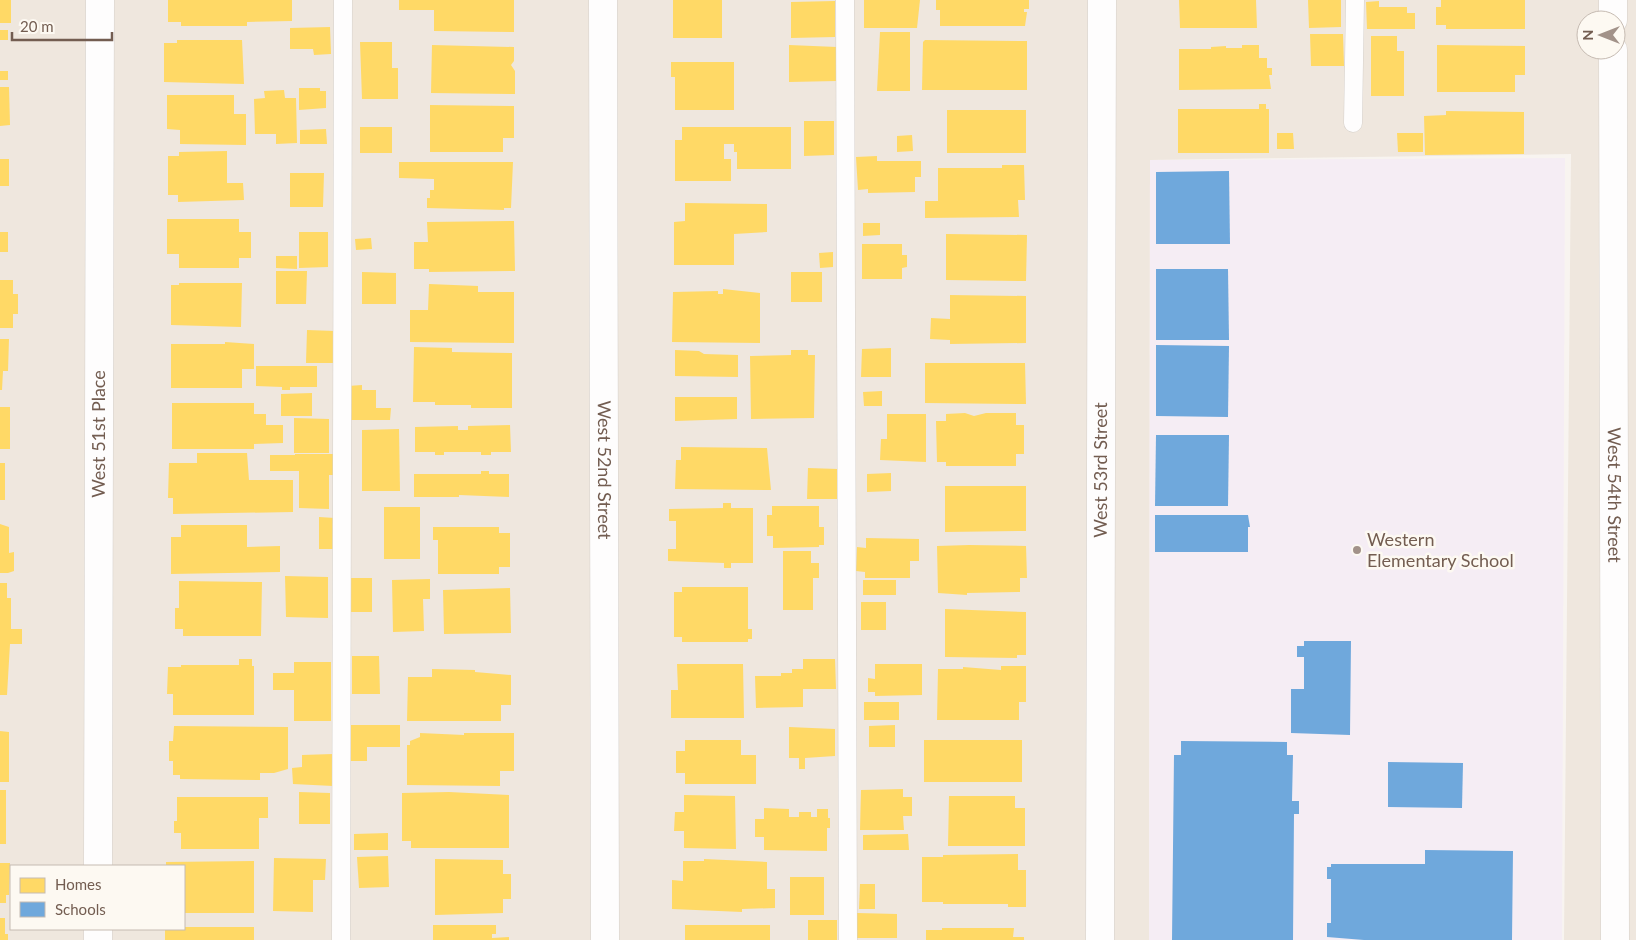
<svg xmlns="http://www.w3.org/2000/svg" width="1636" height="940" viewBox="0 0 1636 940" font-family="Lato,sans-serif">
<rect width="100%" height="100%" fill="#f8f4f0"/>
<!-- residential -->
<path fill="#efe7de" fill-rule="evenodd" d="M0 0H1636V940H1564L1571 154 1150 160 1149 940H0ZM1586 20H1616V50H1586ZM11 866H184V929H11Z"/>
<!-- education -->
<path fill="#f5edf4" d="M1565 158 1562 940H1149L1150 160Z"/>
<!-- homes -->
<g fill="#ffd966">
<rect x="0" y="0" width="11" height="23"/>
<path d="M168 0H292V21L247 22V26H181V22H168Z"/>
<path d="M399 0H514V32L434 31V10H399Z"/>
<rect x="673" y="0" width="49" height="38"/>
<path d="M864 0H920L917 28H864Z"/>
<path d="M936 0H1029V9H1024V12H1027L1025 26H940V10H936Z"/>
<path d="M1179 0H1256L1257 28H1180Z"/>
<path d="M1308 0H1341V27L1309 28Z"/>
<path d="M1441 0H1525V29H1446V25H1436V7H1441Z"/>
<path d="M835 1V37L791 38V2Z"/>
<path d="M1379 1V7H1407V13H1415V29H1367L1366 2Z"/>
<path d="M330 27 331 54 314 55 313 49H290V28Z"/>
<rect x="0" y="30" width="8" height="10"/>
<path d="M880 32H910V91H877Z"/>
<path d="M1310 34H1343L1344 66H1311Z"/>
<path d="M1371 36H1397V51H1404V96H1371Z"/>
<path d="M177 40H242L244 84 164 82V43H177Z"/>
<path d="M925 40 1027 41V90H922L923 42Z"/>
<path d="M360 42H392V68H398V99H362Z"/>
<path d="M432 45 514 47V61L511 65 515 71V94L431 93Z"/>
<path d="M789 45 837 47V81L789 82Z"/>
<path d="M1242 45H1259V58H1267V68H1272V75H1269L1271 89 1179 90V49H1211V47L1226 46V48H1242Z"/>
<path d="M1437 45 1525 46V75H1515V92H1437Z"/>
<path d="M671 62H734V110H675V77H671Z"/>
<rect x="0" y="71" width="8" height="9"/>
<path d="M0 87H9L10 125 0 126Z"/>
<path d="M299 88H320V91H326V108L299 110Z"/>
<path d="M284 90 285 98H296L297 143 276 144V134H255L254 99 265 98 264 91Z"/>
<path d="M167 95H234V114H246V145L180 144V130L167 129Z"/>
<path d="M1259 104H1266V109H1269V153H1178V109H1259Z"/>
<path d="M430 105 514 106V138H503V152H430Z"/>
<rect x="947" y="110" width="79" height="43"/>
<path d="M1446 111 1524 112V154L1425 155 1424 116 1446 115Z"/>
<path d="M804 121H834V155L804 156Z"/>
<rect x="360" y="127" width="32" height="26"/>
<path d="M682 127H791V169H737V152H734V144H724V159H731V181H675V140H682Z"/>
<path d="M326 129 327 144H300V130Z"/>
<path d="M1277 133H1293L1294 149H1277Z"/>
<path d="M1397 133H1423V152H1398Z"/>
<path d="M912 135 913 151 897 152V136Z"/>
<path d="M227 151V183H243L244 200 178 202V195H168V156H179V152Z"/>
<path d="M877 156V161H921V177H915V192L868 193V189L858 190 856 157Z"/>
<rect x="0" y="159" width="9" height="27"/>
<path d="M399 162H513L511 208H504V210L427 208V198H430V190H434V179L399 178Z"/>
<path d="M1002 165H1024L1025 200H1018L1019 217 925 218V201H938V168H1002Z"/>
<path d="M290 173H324L323 207H290Z"/>
<path d="M685 203 767 204V232L734 234V265H674V222L685 221Z"/>
<path d="M167 219H239V232H251V258H239V268H179V254H167Z"/>
<path d="M514 221 515 271 429 272V269H414V242H428L427 222Z"/>
<path d="M863 223H880V235L863 236Z"/>
<rect x="0" y="232" width="8" height="20"/>
<path d="M299 232H328V267L299 268Z"/>
<path d="M946 234 1027 235 1026 281 946 280Z"/>
<path d="M371 238 372 249 356 250 355 239Z"/>
<path d="M862 244H902V255H907V267L902 268V279H862Z"/>
<path d="M833 252V267L820 268 819 253Z"/>
<path d="M276 256H297V269L276 268Z"/>
<path d="M276 271H307L306 304H276Z"/>
<path d="M362 272 396 273V304H362Z"/>
<rect x="791" y="272" width="31" height="30"/>
<path d="M0 280H13V294H18V314H13V328H0Z"/>
<path d="M179 283H242L241 327 171 325V285H179Z"/>
<path d="M429 284 478 286V292H514V343L410 342V310H428Z"/>
<path d="M723 289 760 293V343L672 342 673 292 718 291V294H723Z"/>
<path d="M950 295 1026 296V343L950 344V340L930 339 931 318 950 319Z"/>
<path d="M307 330 335 331V363H306Z"/>
<path d="M0 339H9L8 371H3L2 390H0Z"/>
<path d="M225 342 254 344V369H242V388H171V344H225Z"/>
<path d="M414 347 452 348V352L512 353V408H471V405H435V402H413Z"/>
<path d="M891 348V377H861L862 349Z"/>
<path d="M675 350 699 351 704 354 738 355V377L675 376Z"/>
<path d="M791 350H808V355H815L814 418 751 419 750 356 791 355Z"/>
<path d="M925 363H1025L1026 404 925 403Z"/>
<path d="M256 366H317V387H290V390H282V387L256 386Z"/>
<path d="M362 385V390H376V408H391L390 420H348V386Z"/>
<path d="M882 391V406H864L863 392Z"/>
<path d="M312 393V416H281V394Z"/>
<path d="M675 397H737V419L675 421Z"/>
<path d="M172 403H254V414H266V425H283V443L254 444V449H172Z"/>
<rect x="0" y="407" width="10" height="42"/>
<path d="M965 413 974 416 986 413H1016V425H1024V454H1016V466H946V462H937L936 421H946V414Z"/>
<path d="M887 414H926V462L880 460 881 439H887Z"/>
<path d="M294 418 329 419V453H294Z"/>
<path d="M510 425 511 452H491V455H481V452H444V455H435V452H415V427L458 426V430H468V426Z"/>
<path d="M399 429 400 491H362V430Z"/>
<path d="M681 447 767 448 771 490 675 489 676 460H681Z"/>
<path d="M197 453H247L249 480H293V512L173 514V498H168L169 463H197Z"/>
<path d="M295 454H334L333 475H329V509L299 508V471H270V455H295Z"/>
<rect x="0" y="463" width="5" height="37"/>
<path d="M808 468 838 469 837 499H807Z"/>
<path d="M481 471H489V474H509V497L459 495V497H414V474H481Z"/>
<path d="M891 473V491L867 492V474Z"/>
<path d="M945 486H1026V531L945 532Z"/>
<path d="M723 503H731V508H753V563H731V568H724V563L668 561V549H676V521H669V509L723 508Z"/>
<path d="M772 506H819V527H824V545H819V547L773 548V536H767V515H772Z"/>
<rect x="384" y="507" width="36" height="52"/>
<path d="M319 517 335 518 334 549H319Z"/>
<path d="M0 524 9 527V553L14 552V571L8 573H0Z"/>
<path d="M181 525H247V547L280 546V572L171 574V537H181Z"/>
<path d="M433 527H499V533H510V567H499V574H438V540H433Z"/>
<path d="M866 538 919 539V561H910V578H865V572L856 571 857 547 866 548Z"/>
<path d="M969 545 1026 546 1027 578H1020V592L967 593V595L938 593 937 546Z"/>
<path d="M783 551H811V563H819V578H813V610H783Z"/>
<path d="M285 576 328 577V618L286 617Z"/>
<rect x="348" y="578" width="24" height="34"/>
<path d="M430 579V599H423L424 631 393 632 392 580Z"/>
<rect x="863" y="580" width="33" height="15"/>
<path d="M179 581 262 582 261 636H183V629H175V608H179Z"/>
<path d="M0 583H7V598H11V629H22V644H10L7 695H0Z"/>
<path d="M682 587H748V629H752V639H748V642H682V637H674V592H682Z"/>
<path d="M510 588 511 633 444 634 443 590Z"/>
<rect x="861" y="602" width="25" height="28"/>
<path d="M945 609 1026 612V655H1017V658L945 657Z"/>
<path d="M352 656H379L380 694H352Z"/>
<path d="M239 659H252V666H254V715H173V694H167L168 667H181V665H239Z"/>
<path d="M803 659H835L836 689H803V707L756 708 755 676H781V673H792V669H803Z"/>
<path d="M294 662H331V721H294V690H273V673H294Z"/>
<path d="M677 664H743L744 718H671V690H678Z"/>
<path d="M875 664H922V695L875 696V692H868V678L875 679Z"/>
<path d="M1001 666H1026V702H1019V720H937L938 669H963V667L1001 670Z"/>
<path d="M432 669 475 670V672L511 675V705H501V721H407L408 677H432Z"/>
<rect x="864" y="702" width="35" height="18"/>
<path d="M348 725H400V747H367V761H348Z"/>
<path d="M895 725V747H869V726Z"/>
<path d="M174 726 288 727V769L274 773H260V780L180 779V775H173V761H169V741H173Z"/>
<path d="M789 727 835 729V756L805 758V769H799V758H789Z"/>
<path d="M0 731 9 732V782H0Z"/>
<path d="M420 733 464 735V733H514V771H500V786L407 785V745H410V741L420 737Z"/>
<path d="M685 740H741V755H756V784H685V773H676V751H685Z"/>
<rect x="924" y="740" width="98" height="42"/>
<path d="M333 754V786L293 784 292 768 302 767V755Z"/>
<path d="M903 789V797H912V816H903L904 830H860L861 790Z"/>
<rect x="0" y="790" width="6" height="54"/>
<path d="M299 792 330 793V824H299Z"/>
<path d="M449 792 509 795V848H411V841H402V793Z"/>
<path d="M684 795 735 796 736 849 684 848V831H674L675 812H684Z"/>
<path d="M949 796H1015V808H1025V846H948Z"/>
<path d="M177 797H268V818H259V849H181V833H174V821H177Z"/>
<path d="M764 808 789 809V817H799V812H811V817H817V809H828V818H830V828H827V851L764 850V837H755V819H764Z"/>
<path d="M388 833V850H354V834Z"/>
<path d="M908 834 909 850H863V835Z"/>
<path d="M1018 854V870H1026V907H1008V904H943V902H922V857H943V855Z"/>
<path d="M388 856 389 887 359 888 357 857Z"/>
<path d="M274 858 326 859 325 880H313V912L273 911Z"/>
<path d="M435 859 503 860V874H511V899H503V913L435 915Z"/>
<path d="M704 859 767 862V889H775V908L742 909V912L672 909V880L683 881V861H704Z"/>
<path d="M254 861V913H184V866H166V862Z"/>
<path d="M0 863H10L9 895H6V903H0Z"/>
<rect x="790" y="877" width="34" height="38"/>
<path d="M860 884H875V909H859Z"/>
<path d="M857 913 897 914V938H856Z"/>
<path d="M0 918H5V934H8V940H0Z"/>
<rect x="808" y="920" width="29" height="20"/>
<path d="M433 925H496V934H492V938L509 937V940H433Z"/>
<rect x="685" y="925" width="85" height="15"/>
<path d="M184 927H254V940H165V929H184Z"/>
<path d="M942 928H1014L1013 937H1024V940H926V930H942Z"/>
</g>
<!-- schools -->
<g fill="#6fa8dc">
<path d="M1229 171 1230 244H1156V172Z"/>
<path d="M1156 269H1228L1229 340H1156Z"/>
<path d="M1156 345 1229 346 1228 417 1156 416Z"/>
<path d="M1156 435H1229L1228 506H1155Z"/>
<path d="M1155 515H1248L1250 527H1248V552H1155Z"/>
<path d="M1304 641H1351L1350 735 1291 733V689H1304V657H1297V646H1304Z"/>
<path d="M1181 741 1287 742V755H1293L1292 801H1299V814H1294L1293 940H1172L1174 755H1181Z"/>
<path d="M1388 762 1463 763 1462 808 1388 807Z"/>
<path d="M1425 850 1513 851 1512 940H1364L1327 937V923H1331V879H1327V867H1331V864H1425Z"/>
</g>
<g fill="none" stroke-linecap="round" stroke-linejoin="round">
<!-- lane casing -->
<g stroke="#d5d0cb" stroke-width="19">
<g id="lane">
<path d="M845 0 848 940"/>
<path d="M1353 123 1355 0"/>
<path d="M341 940 343 0"/>
</g>
</g>
<!-- street casing -->
<g stroke="#d5d0cb" stroke-width="29">
<g id="street">
<path id="s1" d="M603 0 605 940"/>
<path id="s2" d="M98 866 100 0"/>
<path d="M98 940V929"/>
<path id="s3" d="M1100 940 1102 0"/>
</g>
</g>
<!-- secondary casing -->
<g stroke="#d6d0ca" stroke-width="29">
<g id="secondary">
<path d="M1613 0V20"/>
<path id="s4" d="M1613 50 1615 940"/>
</g>
</g>
<!-- lane -->
<use href="#lane" stroke="#fefdfd" stroke-width="18"/>
<!-- street -->
<use href="#street" stroke="#fefdfd" stroke-width="28"/>
<!-- secondary -->
<use href="#secondary" stroke="#fefdfd" stroke-width="28"/>
</g>
<!-- markers -->
<circle fill="#a29289" stroke="#fdf9f2" stroke-width="2" cx="1357" cy="550" r="5"/>
<g text-anchor="middle" stroke-width="5" stroke-linejoin="round" paint-order="stroke">
<!-- street labels -->
<g font-size="18" fill="#735d51" stroke="#fdf9f2">
<text dy="6" stroke="none"><textPath href="#s2" startOffset="432">West 51st Place</textPath></text>
<text dy="6" stroke="none"><textPath href="#s1" startOffset="470">West 52nd Street</textPath></text>
<text dy="6" stroke="none"><textPath href="#s3" startOffset="470">West 53rd Street</textPath></text>
<text dy="6" stroke="none"><textPath href="#s4" startOffset="445">West 54th Street</textPath></text>
</g>
<!-- poi labels -->
<g font-size="18" fill="#735d51" stroke="#fdf9f2" text-anchor="start">
<text x="1367" y="546">Western<tspan x="1367" dy="21">Elementary School</tspan></text>
</g>
</g>
<!-- legend -->
<rect x="10" y="865" width="175" height="65" fill="#fdf9f2" stroke="#c6bbb2"/>
<rect x="20" y="878" width="25" height="15" fill="#ffd966" stroke="#c6bbb2"/>
<text x="55" y="890" font-size="15" fill="#735d51">Homes</text>
<rect x="20" y="902" width="25" height="15" fill="#6fa8dc" stroke="#c6bbb2"/>
<text x="55" y="915" font-size="15" fill="#735d51">Schools</text>
<!-- north arrow -->
<g transform="translate(1601 35) rotate(270)"><circle r="24" fill="#fdf9f2" stroke="#c6bbb2"/>
<path d="M0-4L9 19L0 12L-9 19Z" fill="#a29289"/>
<text y="-8" font-size="14" font-weight="bold" text-anchor="middle" fill="#735d51">N</text>
</g>
<!-- scale -->
<path d="M12 32v8h100v-8" fill="none" stroke="#735d51" stroke-width="2.5"/>
<text x="20" y="32" font-size="15" fill="#735d51" stroke="#fdf9f2" stroke-width="4" paint-order="stroke">20 m</text>
</svg>
